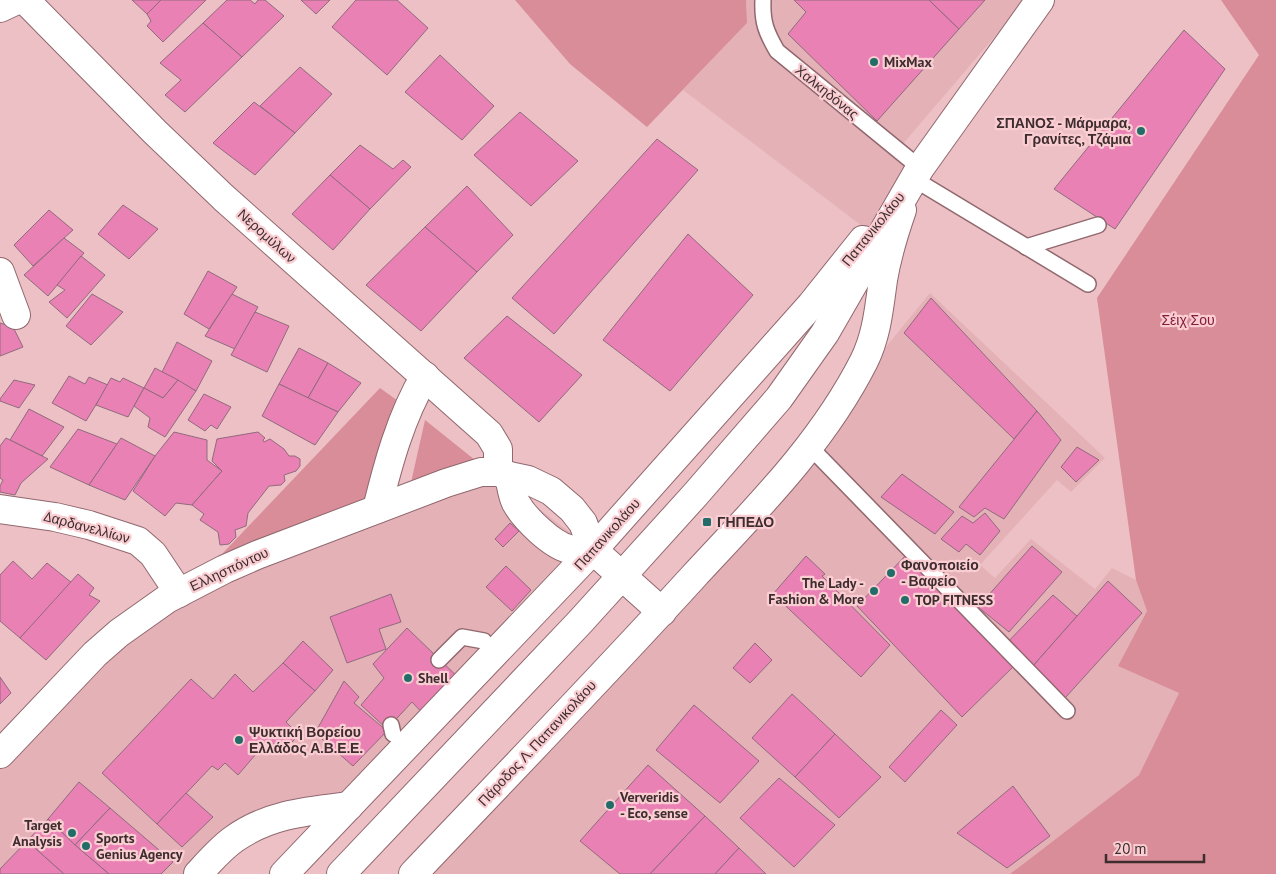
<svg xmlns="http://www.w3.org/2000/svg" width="1276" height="874" viewBox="0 0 1276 874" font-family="'PT Sans',sans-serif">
<rect width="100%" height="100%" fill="#ecc0c5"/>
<!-- built -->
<g fill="#e4b1b7">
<path d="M746 0H1026L896 152 910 168 866 229 683 90 747 23Z"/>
<path d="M930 293 1105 458 1071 492 1057 480 980 565 995 578 1031 539 1095 589 1112 568 1136 580 1147 611 1118 666 1179 693 1139 775 1010 874H410L864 374Z"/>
<path d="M485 468 588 546 351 800 296 808 194 874H0V741L165 592 222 554 372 507Z"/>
</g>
<!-- green -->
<g fill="#d88d98">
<path d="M515 0H746L747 23 647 127 570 64Z"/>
<path d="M1221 0H1276V874H1010L1139 775 1179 693 1118 666 1147 611 1136 580 1097 298 1259 55Z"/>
<path d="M380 388 405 406 372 507 222 554Z"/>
<path d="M425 420 485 468 410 487Z"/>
</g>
<!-- building -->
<g fill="#ea81b5" stroke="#8f6b7c">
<path d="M132 0H161L147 14Z"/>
<path d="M161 0H206L163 42 147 26 151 21 147 14Z"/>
<path d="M227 0H250L255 4 258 0H265L284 16 242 57 203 23Z"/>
<path d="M301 0H330L316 14Z"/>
<path d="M356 0H397L428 28 387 75 332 27Z"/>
<path d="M794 0H929L959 29 877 121 788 34 806 12Z"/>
<path d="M929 0H985L959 29Z"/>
<path d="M203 23 242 57 185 112 165 95 181 80 160 63Z"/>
<path d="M1184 30 1225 69 1115 229 1054 189Z"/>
<path d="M440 55 494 106 462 140 405 92Z"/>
<path d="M300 67 332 94 295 133 260 106Z"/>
<path d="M254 102 295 133 255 175 213 143Z"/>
<path d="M520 112 578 161 531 206 474 155Z"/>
<path d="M657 139 698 170 554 334 512 298Z"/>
<path d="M360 145 393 169 403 160 411 167 370 209 330 175Z"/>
<path d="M330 175 370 209 333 250 292 214Z"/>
<path d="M467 186 513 235 477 272 425 227Z"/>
<path d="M123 205 158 229 129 259 98 234Z"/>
<path d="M49 210 73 230 33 266 14 245Z"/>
<path d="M425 227 477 272 421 331 366 285Z"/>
<path d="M688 234 753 295 670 391 603 340Z"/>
<path d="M64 238 84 253 48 296 24 275Z"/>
<path d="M81 256 105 275 67 318 49 302 65 290 57 285Z"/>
<path d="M208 271 237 287 209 329 184 314Z"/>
<path d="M92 294 123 312 91 345 66 326Z"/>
<path d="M232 294 258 307 235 349 205 336Z"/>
<path d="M931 298 1037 411 1014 439 904 333Z"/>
<path d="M255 312 289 326 267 372 231 355Z"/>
<path d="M507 316 582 375 539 422 464 358Z"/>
<path d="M0 323 13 327 23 347 0 356Z"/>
<path d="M177 342 212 361 196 391 162 372Z"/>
<path d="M299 348 328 363 308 398 279 384Z"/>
<path d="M328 363 361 383 338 412 308 398Z"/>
<path d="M155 368 178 380 163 398 144 388Z"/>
<path d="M69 376 85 384 89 377 108 385 86 421 52 403Z"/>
<path d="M111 378 120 382 123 378 144 388 128 417 96 405Z"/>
<path d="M14 380 35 385 19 408 0 401V399Z"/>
<path d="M178 380 196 391 165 437 148 427 150 418 134 406 144 388 163 398Z"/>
<path d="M279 384 338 412 315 445 262 416Z"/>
<path d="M204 394 231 407 217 429 211 425 205 431 188 420Z"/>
<path d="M29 409 64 427 42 456 10 440Z"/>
<path d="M1037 411 1061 440 1004 519 985 508 974 517 959 507Z"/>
<path d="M78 429 117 444 89 485 50 467Z"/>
<path d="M174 432 207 440V460L222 471 192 505 176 503 165 516 133 491 155 456Z"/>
<path d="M258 432 265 438 263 440 264 442 270 439 284 449 289 456H295L300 459V466L296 471 284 475 285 481 281 485 269 486 248 513 246 526 235 530 236 537 229 544 220 545 218 532 200 520 204 514 192 505 222 471 212 461 217 439Z"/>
<path d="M6 438 48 459 21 483 15 495 0 492V486L3 480 0 478V446Z"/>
<path d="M121 438 155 456 125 500 89 485Z"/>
<path d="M1077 447 1099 460 1076 482 1061 467Z"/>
<path d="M902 474 954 512 935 534 881 497Z"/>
<path d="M985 513 1000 531 980 555 966 544 959 552 941 539 962 516 973 523Z"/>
<path d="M510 523 519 531 503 547 495 539Z"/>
<path d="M1032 546 1062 572 1009 632 978 607Z"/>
<path d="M910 551 1015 665 962 717 857 606Z"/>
<path d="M806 556 825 574 822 576 890 645 861 677 773 594Z"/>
<path d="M13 561 32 579 47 563 72 583 20 638 0 621V575Z"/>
<path d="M506 566 531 590 512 611 486 587Z"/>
<path d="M78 574 94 588 89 595 100 601 46 660 20 638Z"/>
<path d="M1108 581 1142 613 1065 698 1031 668Z"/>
<path d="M391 594 401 622 379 629 386 649 347 663 330 617Z"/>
<path d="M1053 595 1077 616 1031 668 1005 645Z"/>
<path d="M407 628 464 683 428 719 412 702 387 729 361 705 384 678 373 664Z"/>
<path d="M303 641 333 670 315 691 283 663Z"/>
<path d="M755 643 772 660 750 683 733 668Z"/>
<path d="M283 663 315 691 286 722 299 735 283 751 268 740 238 775 225 763 218 770 212 766 157 824 102 773 191 679 213 699 235 674 253 692Z"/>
<path d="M0 677 11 693 0 704Z"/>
<path d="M344 681 359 697 354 703 387 731 353 766 315 733Z"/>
<path d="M792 694 835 734 795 777 752 738Z"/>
<path d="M694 705 759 761 720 803 656 750Z"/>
<path d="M941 710 957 725 905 782 889 767Z"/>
<path d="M835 734 881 777 839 818 795 777Z"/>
<path d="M648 765 705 816 650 874H620L580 841Z"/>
<path d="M779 778 835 825 794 867 740 818Z"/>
<path d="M79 782 110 808 75 845 48 819Z"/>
<path d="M1013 786 1050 836 1007 868 957 833Z"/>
<path d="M186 793 213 817 182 847 157 824Z"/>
<path d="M110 808 173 862 161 874H109L75 845Z"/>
<path d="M705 816 739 848 715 874H650Z"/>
<path d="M48 819 75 845 109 874H64L27 841Z"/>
<path d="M27 841 64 874H0V869Z"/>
<path d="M739 848 766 874H715Z"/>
</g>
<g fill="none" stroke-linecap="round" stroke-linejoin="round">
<!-- lane casing -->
<g stroke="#90686e" stroke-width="18">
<g id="lane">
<path d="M763 0C762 22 766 32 777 51L920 168"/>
<path d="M914 179 1088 284"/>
<path d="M1026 247 1098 225"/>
<path d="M810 447 1067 711"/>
<path d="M439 660 462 637 484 641"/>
<path d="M391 725 393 734"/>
</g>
</g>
<!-- street casing -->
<g stroke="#90686e" stroke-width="30">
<g id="street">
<path d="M25 0 155 132 224 198 489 434 498 449V472"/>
<path d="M0 8 17 0"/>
<path d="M0 272 16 315"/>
<path d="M509 476C511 485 512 495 516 503 525 519 552 545 569 549 576 551 585 550 593 550"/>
<path d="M0 509 55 517 89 525 138 541 153 554 179 593"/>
<path d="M377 509C388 464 401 416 425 376"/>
<path d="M0 754 95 654 119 633 167 599 225 569 257 555 446 483 481 472H498L509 476 528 480 551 491 572 509 583 523 593 550 662 612"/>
<path d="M198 874C209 862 221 848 234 839 269 814 308 811 349 806"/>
<path d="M413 874C507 775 602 677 694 576 756 509 822 444 864 361 877 335 879 308 883 280 887 256 894 233 902 210"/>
</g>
</g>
<!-- secondary casing -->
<g stroke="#90686e" stroke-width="30">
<g id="secondary">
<path d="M284 874 593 550 811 305 863 240"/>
<path d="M341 874 580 622 695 495 779 398 825 333 920 168 1040 0"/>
</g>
</g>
<!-- lane -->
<use href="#lane" stroke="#fff" stroke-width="15"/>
<!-- street -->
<use href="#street" stroke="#fff" stroke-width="28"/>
<!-- secondary -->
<use href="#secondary" stroke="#fff" stroke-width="28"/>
</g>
<!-- markers -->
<g fill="#226d69" stroke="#facdd2" stroke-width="2">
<circle cx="874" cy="62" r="5"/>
<circle cx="1141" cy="131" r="5"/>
<rect x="702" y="517" width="10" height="10" rx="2.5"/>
<circle cx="891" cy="573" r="5"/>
<circle cx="874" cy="591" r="5"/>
<circle cx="905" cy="600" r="5"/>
<circle cx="408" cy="678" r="5"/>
<circle cx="239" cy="740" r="5"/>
<circle cx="610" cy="805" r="5"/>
<circle cx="72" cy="833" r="5"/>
<circle cx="86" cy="846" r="5"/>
</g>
<g text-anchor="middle" stroke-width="4.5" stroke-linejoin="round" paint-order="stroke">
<!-- poi labels -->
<g font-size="14" font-weight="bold" fill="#3e2d2f" stroke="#facdd2" text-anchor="start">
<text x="884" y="67">MixMax</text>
<text x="1131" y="128" text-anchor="end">ΣΠΑΝΟΣ - Μάρμαρα,<tspan x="1131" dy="16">Γρανίτες, Τζάμια</tspan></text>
<text x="717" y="527">ΓΗΠΕΔΟ</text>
<text x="901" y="570">Φανοποιείο<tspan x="901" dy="16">- Βαφείο</tspan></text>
<text x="864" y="588" text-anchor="end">The Lady -<tspan x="864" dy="16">Fashion &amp; More</tspan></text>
<text x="915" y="605">TOP FITNESS</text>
<text x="418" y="683">Shell</text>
<text x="249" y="737">Ψυκτική Βορείου<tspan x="249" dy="16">Ελλάδος Α.Β.Ε.Ε.</tspan></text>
<text x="620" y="802">Ververidis<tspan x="620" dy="16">- Eco, sense</tspan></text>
<text x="62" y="830" text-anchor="end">Target<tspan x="62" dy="16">Analysis</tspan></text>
<text x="96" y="843">Sports<tspan x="96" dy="16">Genius Agency</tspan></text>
</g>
<!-- street labels -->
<g font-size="14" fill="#3e2d2f" stroke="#facdd2">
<text transform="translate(827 92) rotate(39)" y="5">Χαλκηδόνας</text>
<text transform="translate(873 229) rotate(-51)" y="5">Παπανικολάου</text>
<text transform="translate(267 236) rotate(42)" y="5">Νερομύλων</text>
<text transform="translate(87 527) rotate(15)" y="5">Δαρδανελλίων</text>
<text transform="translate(607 534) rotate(-48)" y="5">Παπανικολάου</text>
<text transform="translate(229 569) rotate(-25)" y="5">Ελλησπόντου</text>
<text transform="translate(537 743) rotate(-47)" y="5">Πάροδος Λ. Παπανικολάου</text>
</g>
<!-- park labels -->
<g font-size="14" fill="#831c38" stroke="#facdd2">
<text x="1188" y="325">Σέιχ Σου</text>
</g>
</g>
<!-- scale -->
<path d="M1106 854v8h98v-8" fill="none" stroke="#3e2d2f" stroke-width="2.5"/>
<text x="1114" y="854" font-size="15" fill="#3e2d2f" stroke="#facdd2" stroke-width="4" paint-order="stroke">20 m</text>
</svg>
